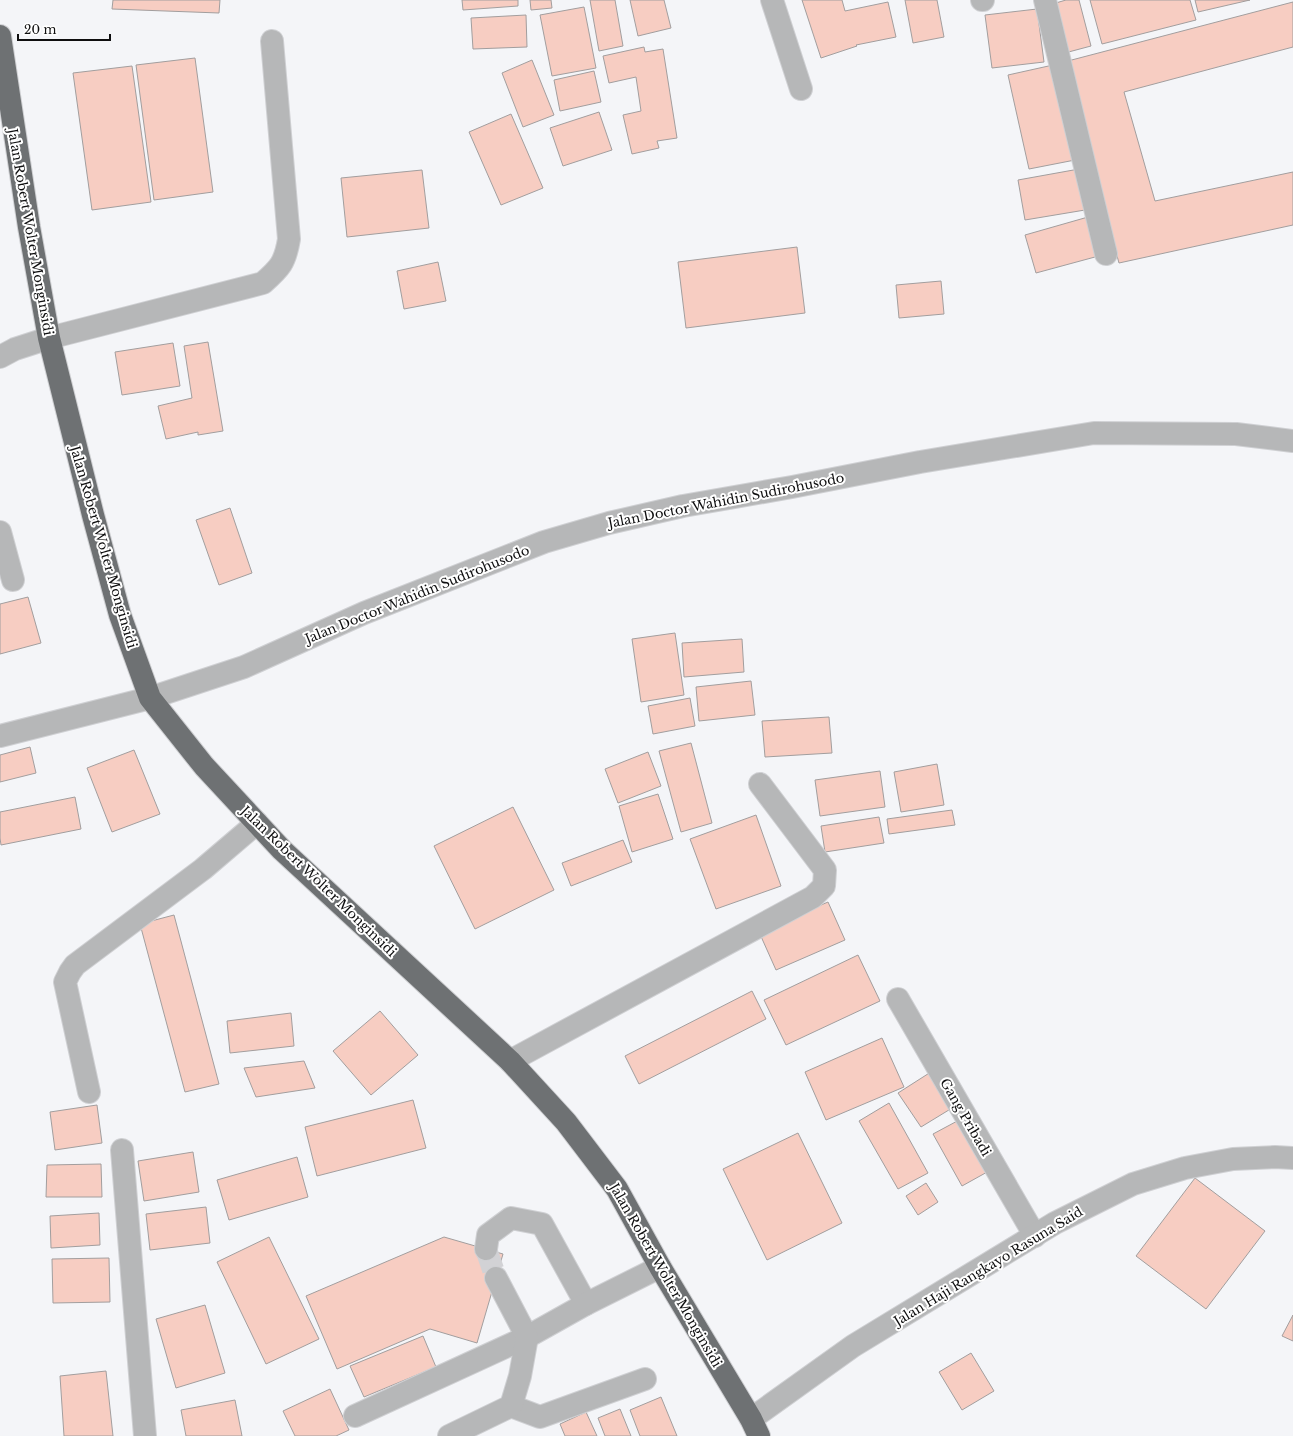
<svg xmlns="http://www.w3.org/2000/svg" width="1293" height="1436" viewBox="0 0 1293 1436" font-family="'Libre Baskerville',serif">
<rect width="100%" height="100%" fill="#f4f5f8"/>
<!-- building -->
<g fill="#f7cdc2" stroke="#a29e9e">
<path d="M113 0H220L219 13 112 9Z"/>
<path d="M462 0H518V6L463 10Z"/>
<path d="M530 0H551L552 8 531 10Z"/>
<path d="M590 0H615L623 46 599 51Z"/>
<path d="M630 0H664L671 28 638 36Z"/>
<path d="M802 0H842L845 11 888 2 896 37 856 45 857 46 821 58Z"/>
<path d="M905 0H937L944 37 913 43Z"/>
<path d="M1066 0H1079L1091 46 1061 54 1049 5Z"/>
<path d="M1090 0H1190L1196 20 1102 44Z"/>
<path d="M1195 0H1250L1198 12Z"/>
<path d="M1293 2V47L1124 92 1155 201 1293 172V225L1119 263 1064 62Z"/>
<path d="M584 7 596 68 552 76 540 15Z"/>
<path d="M1037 9 1044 62 992 68 985 15Z"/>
<path d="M526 15 527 47 473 49 471 18Z"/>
<path d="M644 47 645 52 663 49 677 138 657 141 659 148 632 154 623 115 641 111 636 77 609 83 603 56Z"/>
<path d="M195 58 213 192 154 200 136 65Z"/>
<path d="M532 60 554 115 523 127 502 73Z"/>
<path d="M1053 65 1075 160 1029 169 1008 75Z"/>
<path d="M132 66 151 202 92 210 73 73Z"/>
<path d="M594 71 601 102 560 111 554 80Z"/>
<path d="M599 112 612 150 563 166 550 128Z"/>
<path d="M511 114 543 188 501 205 469 132Z"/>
<path d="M1079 169 1085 210 1025 220 1018 180Z"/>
<path d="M422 170 429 228 347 237 341 178Z"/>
<path d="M1095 215 1106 254 1036 273 1025 235Z"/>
<path d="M797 247 805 313 686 328 678 262Z"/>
<path d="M438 262 446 301 404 309 397 271Z"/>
<path d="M941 281 944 314 899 318 896 285Z"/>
<path d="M208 342 223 431 198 435V432L166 439 158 406 192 398 184 346Z"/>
<path d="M173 343 180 386 122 395 115 352Z"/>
<path d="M230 508 252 573 219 585 196 520Z"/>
<path d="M28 597 41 643 0 654V604Z"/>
<path d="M675 633 684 695 641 702 632 639Z"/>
<path d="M742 639 744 672 684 677 682 643Z"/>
<path d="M751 681 755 715 699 721 696 687Z"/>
<path d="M690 698 695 726 653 734 648 706Z"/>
<path d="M829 717 832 753 765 757 762 721Z"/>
<path d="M691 743 712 823 681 832 659 751Z"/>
<path d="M30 747 36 773 0 782V755Z"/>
<path d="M134 750 160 814 112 832 87 768Z"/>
<path d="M648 752 661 786 618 803 605 769Z"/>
<path d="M937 764 944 805 901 812 894 772Z"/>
<path d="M880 771 885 807 820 816 815 780Z"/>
<path d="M658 794 673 839 632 852 619 806Z"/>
<path d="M75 797 81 829 1 845 0 838V812Z"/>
<path d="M513 807 554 890 475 929 434 846Z"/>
<path d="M952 810 955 825 889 834 887 819Z"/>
<path d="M756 815 781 886 716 909 690 839Z"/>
<path d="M879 817 884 843 825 852 821 826Z"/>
<path d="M623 840 632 862 571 886 562 863Z"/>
<path d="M828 902 845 940 776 970 759 932Z"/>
<path d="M174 915 219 1084 185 1092 140 924Z"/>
<path d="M858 955 880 1001 786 1045 764 1000Z"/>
<path d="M752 991 766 1019 639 1084 625 1056Z"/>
<path d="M380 1011 418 1055 371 1095 333 1051Z"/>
<path d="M291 1013 294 1046 230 1053 227 1021Z"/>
<path d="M882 1038 904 1087 826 1120 805 1072Z"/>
<path d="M304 1061 315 1088 256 1097 244 1068Z"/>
<path d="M934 1070 957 1105 921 1127 898 1093Z"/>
<path d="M413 1100 426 1148 317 1176 305 1127Z"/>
<path d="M889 1103 928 1173 898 1189 859 1121Z"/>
<path d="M97 1105 102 1143 55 1150 50 1112Z"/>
<path d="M961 1119 989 1171 962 1186 933 1134Z"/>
<path d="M798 1133 842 1223 767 1260 723 1169Z"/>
<path d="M193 1152 199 1192 144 1201 138 1161Z"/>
<path d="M297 1157 308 1197 229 1220 217 1180Z"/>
<path d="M101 1164 102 1197H46L47 1165Z"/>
<path d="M1195 1178 1265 1231 1206 1309 1136 1256Z"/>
<path d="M926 1183 938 1202 918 1215 906 1196Z"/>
<path d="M206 1207 210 1243 150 1250 146 1214Z"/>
<path d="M99 1213 100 1245 51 1248 50 1216Z"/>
<path d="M269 1237 319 1339 266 1364 217 1262Z"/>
<path d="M444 1237 503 1254 477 1343 430 1329 337 1369 306 1296Z"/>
<path d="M109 1258 110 1302 53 1303 52 1259Z"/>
<path d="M205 1305 225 1373 176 1388 156 1319Z"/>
<path d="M1293 1315V1341L1282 1336Z"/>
<path d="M423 1336 436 1367 364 1397 350 1366Z"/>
<path d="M971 1353 994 1391 962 1410 939 1372Z"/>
<path d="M106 1371 113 1436H64L60 1376Z"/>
<path d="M330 1389 349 1430 336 1436H295L283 1411Z"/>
<path d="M661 1397 677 1436H640L630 1410Z"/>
<path d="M235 1400 242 1436H186L181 1410Z"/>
<path d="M620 1409 631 1436H605L598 1418Z"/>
<path d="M586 1412 597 1436H565L560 1424Z"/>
</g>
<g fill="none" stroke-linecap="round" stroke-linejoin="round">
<!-- minor-tunnel -->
<path stroke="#d2d2d5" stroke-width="22" stroke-dasharray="22 11" stroke-linecap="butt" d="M486 1249 496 1278"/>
<!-- minor casing -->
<g stroke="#cfd0d3" stroke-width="24">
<g id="minor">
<path d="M772 0 801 89"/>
<path d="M982 0H983"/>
<path d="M1045 0 1106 254"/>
<path d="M0 357 15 349 49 338 263 283C280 268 285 263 289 239L272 41"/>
<path d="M0 532 13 580"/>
<path d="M0 736 150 698 244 667 364 613 544 542 609 523 683 506 792 487 920 462 1094 433 1236 434 1293 441"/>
<path d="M898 999 1035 1236"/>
<path d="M510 1061 813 897 824 886 825 870 760 784"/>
<path d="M89 1092 65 982 70 972 75 965 203 869 257 823"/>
<path d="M122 1150 145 1436"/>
<path d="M486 1249 488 1235 511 1218 542 1224 586 1304"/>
<path d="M511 1406 540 1417 645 1379"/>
<path d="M355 1416 527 1337 586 1304 660 1267"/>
<path d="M751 1419 853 1346 1055 1223 1133 1184 1185 1168 1233 1159 1275 1157 1293 1158"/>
<path d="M449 1436 511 1406 520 1376 527 1337 496 1278"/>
</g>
</g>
<!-- highway casing -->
<g stroke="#cfd0d3" stroke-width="24">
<path id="highway" d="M0 36 29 227 49 338 93 515 120 615 150 698 204 766 282 850 510 1061 566 1122 617 1189 660 1267 751 1419 759 1436"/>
</g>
<!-- minor -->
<use href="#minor" stroke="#b6b7b8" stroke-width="22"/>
<!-- highway -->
<use href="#highway" stroke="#6e7173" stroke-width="22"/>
</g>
<g text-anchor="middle" stroke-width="4" stroke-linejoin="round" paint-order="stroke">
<!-- street labels -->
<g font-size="13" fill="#0e0e0f" stroke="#fff">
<text transform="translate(31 232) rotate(80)" y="5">Jalan Robert Wolter Monginsidi</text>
<text transform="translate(726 500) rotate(-11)" y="5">Jalan Doctor Wahidin Sudirohusodo</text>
<text transform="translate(104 547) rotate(74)" y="5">Jalan Robert Wolter Monginsidi</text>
<text transform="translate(417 594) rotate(-22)" y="5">Jalan Doctor Wahidin Sudirohusodo</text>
<text transform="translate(319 881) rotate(44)" y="5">Jalan Robert Wolter Monginsidi</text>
<text transform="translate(966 1117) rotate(60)" y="5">Gang Pribadi</text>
<text transform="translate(988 1266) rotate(-31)" y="5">Jalan Haji Rangkayo Rasuna Said</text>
<text transform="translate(666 1275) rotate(60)" y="5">Jalan Robert Wolter Monginsidi</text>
</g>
</g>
<!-- scale -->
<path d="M18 34v6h92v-6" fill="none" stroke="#0e0e0f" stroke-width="2"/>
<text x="24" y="34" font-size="12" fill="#0e0e0f" stroke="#ffffff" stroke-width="3" paint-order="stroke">20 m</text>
</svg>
